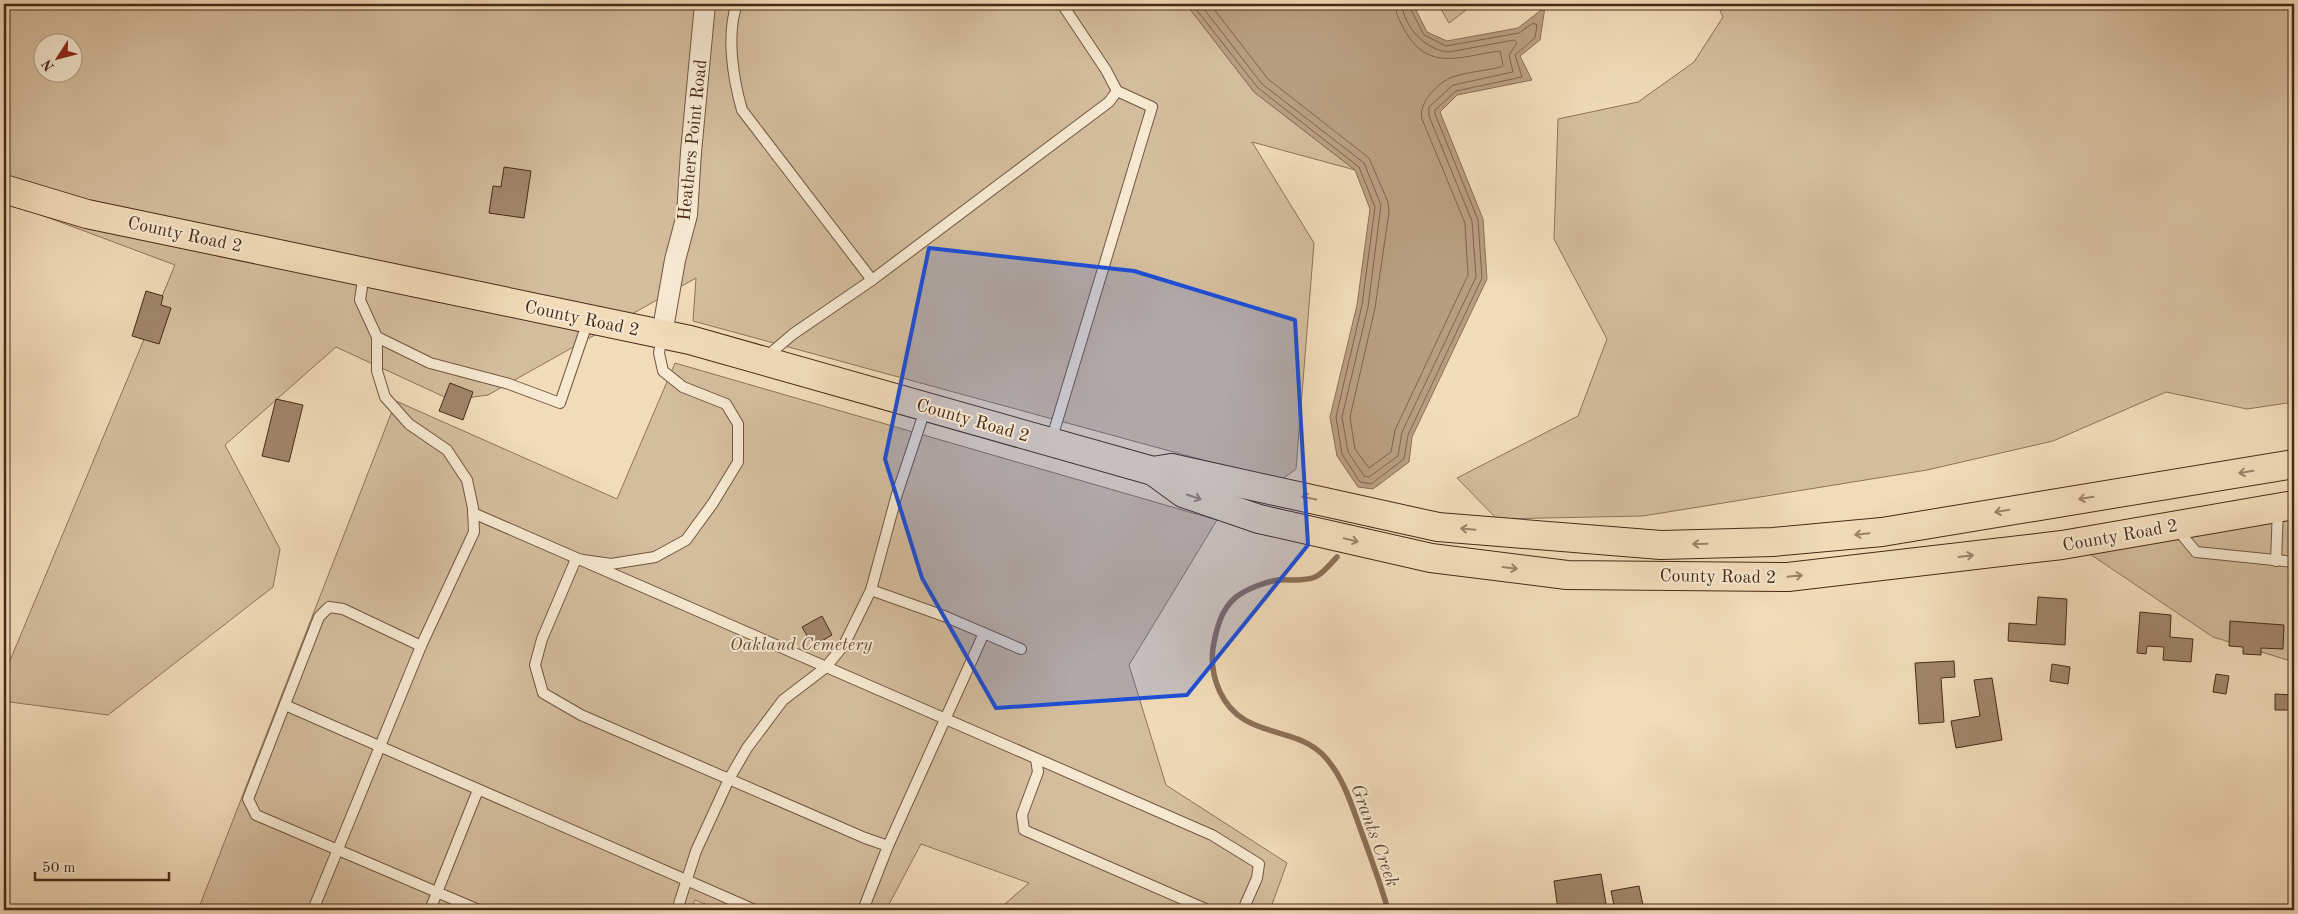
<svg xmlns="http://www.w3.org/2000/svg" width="2298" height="914" viewBox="0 0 2298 914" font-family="'Old Standard TT',serif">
<rect width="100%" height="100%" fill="#f1dbb8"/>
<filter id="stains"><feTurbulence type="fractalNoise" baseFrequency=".004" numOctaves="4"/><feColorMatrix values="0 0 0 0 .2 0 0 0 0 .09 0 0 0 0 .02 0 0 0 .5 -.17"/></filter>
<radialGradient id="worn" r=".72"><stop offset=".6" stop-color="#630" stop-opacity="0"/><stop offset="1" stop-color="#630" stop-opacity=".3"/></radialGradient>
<!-- green -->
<g fill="#d4bd9d" stroke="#8e735a" fill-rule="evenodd">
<path d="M4 4H1186L1254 92 1355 170 1252 142 1314 243 1296 469 1280 481 693 321 696 278 488 395 451 400 336 347 225 445 280 549 273 587 108 715 10 702 4 694V675L175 265 4 201ZM42 42H72V72H42Z"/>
<path d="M1438 4H1474L1449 23Z"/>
<path d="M1717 4H2294V402L2247 409 2166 392 2053 441 1927 470 1643 516 1497 519 1457 478 1578 416 1607 339 1554 239 1558 119 1638 102 1694 62 1723 17Z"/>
<path d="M675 363 1217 520 1129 665 1166 785 1287 863 1270 910H998L1029 883 921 844 886 910H720L695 900 690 910H198L396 401 617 499Z"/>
<path d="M2294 514V662L2213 637 2084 550Z"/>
</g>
<!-- water -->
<path fill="#b89e81" stroke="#8b6f57" d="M1186 4H1413L1427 32 1447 41 1518 28 1545 7 1540 40 1520 56 1532 80 1457 95 1440 112 1483 219 1487 279 1412 437 1409 462 1373 489 1358 487 1337 456 1330 417 1357 305 1370 209 1355 170 1254 92Z"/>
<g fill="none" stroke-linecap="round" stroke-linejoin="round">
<!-- shore -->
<g stroke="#80644c" stroke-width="1">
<path d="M1192 4 1258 88 1359 167 1375 207 1362 305 1336 417 1342 454 1360 482 1371 484 1404 459 1408 435 1482 278 1478 220 1435 114V110L1456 91 1522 77 1515 55 1535 38 1537 25 1533 23 1519 33 1446 46 1424 35 1408 4"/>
<path d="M1200 4 1262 84 1364 163 1381 205 1368 307 1342 417 1348 452 1364 476 1369 477 1398 456 1402 432 1476 277 1472 221 1429 116V107L1453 85 1513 72 1509 55 1517 43 1514 40 1449 52C1426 51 1403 26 1402 4"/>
<path d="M1210 4 1268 79 1369 158 1388 202 1389 212 1375 308 1350 417 1355 449 1369 468 1391 452 1395 430 1468 275 1465 223 1422 119C1418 103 1436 85 1450 78 1465 72 1485 71 1501 67L1503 65 1500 51C1460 56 1428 73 1404 29 1400 21 1395 13 1395 4"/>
</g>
<!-- stream -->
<path stroke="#8b6f57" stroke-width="5.5" d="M1337 557C1331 563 1323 574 1315 577 1303 582 1290 579 1278 580 1264 582 1247 589 1236 597 1221 609 1216 630 1213 648 1211 663 1213 677 1220 692 1243 741 1296 724 1325 757 1343 777 1351 803 1360 828 1370 855 1380 882 1388 910"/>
</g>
<!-- building -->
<g fill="#a0866b" stroke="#482917">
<path d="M504 167 531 171 524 218 489 213 493 186 501 187Z"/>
<path d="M146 291 163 296 161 305 171 308 159 344 132 336Z"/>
<path d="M450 383 473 392 463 420 439 411Z"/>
<path d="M276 399 303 405 289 462 262 456Z"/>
<path d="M2038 597 2067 599 2065 645 2008 641 2009 623 2036 625Z"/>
<path d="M2140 612 2171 615 2170 637 2193 639 2191 662 2163 660 2164 647 2147 646 2146 654 2137 653Z"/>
<path d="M822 616 832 635 813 646 802 627Z"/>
<path d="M2230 621 2284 625 2283 649 2261 648V655L2243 654V647L2229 646Z"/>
<path d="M1954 661 1955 677 1941 678 1944 722 1919 724 1915 663Z"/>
<path d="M2052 664 2070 667 2068 684 2050 681Z"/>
<path d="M2216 674 2229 676 2226 694 2213 692Z"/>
<path d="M1992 678 2002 740 1956 748 1951 721 1980 716 1974 680Z"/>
<path d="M2293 689H2294V710H2275V694L2292 695Z"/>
<path d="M1601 874 1607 910H1558L1554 881Z"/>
<path d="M1639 886 1644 910H1615L1611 891Z"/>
</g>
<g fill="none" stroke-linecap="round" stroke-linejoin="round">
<!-- lane casing -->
<g stroke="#72563f" stroke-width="12">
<g id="lane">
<path d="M737 4C726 34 733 79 742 110L872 280"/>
<path d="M364 273 360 300 377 337 430 363 509 384 560 403 588 321"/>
<path d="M662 335 659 353 663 371 683 387 726 404 738 424V462L713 503 686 540 655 557 611 564 576 559 542 639 535 665 543 693 581 715 865 838 888 846"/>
<path d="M766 357 793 334 872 280 1109 102 1117 91"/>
<path d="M1051 441 1152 107 1117 91 1106 70 1062 4"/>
<path d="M473 513 1212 835 1259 864 1257 878 1243 910"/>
<path d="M2177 529 2196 552 2294 562"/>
<path d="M2276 561 2278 509"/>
<path d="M871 590 944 616 1021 649"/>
<path d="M421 646 343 609 329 607 319 617 248 799 256 815 479 910"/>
<path d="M285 705 755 910"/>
<path d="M1036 759 1038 772 1022 815 1024 830 1208 910"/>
<path d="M313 910 421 646 474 532 473 508 467 480 447 450 409 424 385 397 377 371V337"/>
<path d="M430 910 478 790"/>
<path d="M677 910 696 851 729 779 747 748 783 700 825 668 844 645 871 590 897 494 926 407"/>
<path d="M863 910 888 846 984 633"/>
</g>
</g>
<!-- street casing -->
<g stroke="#72563f" stroke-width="22">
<path id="street" d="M662 334 675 260 687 215 691 152 705 4"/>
</g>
<!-- primary casing -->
<g stroke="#482917" stroke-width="30">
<g id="primary">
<path d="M4 189 87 214 690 340 1153 471 1183 493 1259 519 1431 558 1567 575 1788 577 2062 545 2294 505"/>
<path d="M1153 471 1171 468 1438 527 1661 545 1773 542 1882 532 2294 464"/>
</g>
</g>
<!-- lane -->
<use href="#lane" stroke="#f6e8d1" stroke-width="10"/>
<!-- street -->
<use href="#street" stroke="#f6e8d1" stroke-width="20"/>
<!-- primary -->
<use href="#primary" stroke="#f1dbb8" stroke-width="28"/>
</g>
<!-- one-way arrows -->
<defs><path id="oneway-shaft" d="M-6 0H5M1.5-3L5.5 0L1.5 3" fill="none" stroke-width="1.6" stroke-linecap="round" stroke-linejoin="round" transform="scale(1.25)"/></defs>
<g stroke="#9c8268">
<use href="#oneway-shaft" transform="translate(2246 472) rotate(171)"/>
<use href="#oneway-shaft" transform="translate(1194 497) rotate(19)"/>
<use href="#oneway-shaft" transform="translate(1309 498) rotate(-168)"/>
<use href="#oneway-shaft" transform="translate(2086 498) rotate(171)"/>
<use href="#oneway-shaft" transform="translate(2002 511) rotate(170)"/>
<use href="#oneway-shaft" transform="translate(1468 529) rotate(-175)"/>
<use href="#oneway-shaft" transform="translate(1862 534) rotate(174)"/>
<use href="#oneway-shaft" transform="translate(1351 540) rotate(13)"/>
<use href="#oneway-shaft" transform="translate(1700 544) rotate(179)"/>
<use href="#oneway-shaft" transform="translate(1966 556) rotate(-7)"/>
<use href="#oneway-shaft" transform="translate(1510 568) rotate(7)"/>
<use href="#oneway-shaft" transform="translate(1795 576) rotate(-6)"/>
</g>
<!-- marked area -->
<path fill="#1d4ed8" fill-opacity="0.2" stroke="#1d4ed8" stroke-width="4" stroke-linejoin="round" d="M929 248 1134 271 1295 320 1308 545 1187 695 996 708 922 578 885 459Z"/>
<g text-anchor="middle" stroke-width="4" stroke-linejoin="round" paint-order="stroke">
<!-- street labels -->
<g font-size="18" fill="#482917" stroke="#f6e8d1">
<text transform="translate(692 140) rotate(-84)" y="6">Heathers Point Road</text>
<text transform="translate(185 234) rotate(12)" y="6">County Road 2</text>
<text transform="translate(582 318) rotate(12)" y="6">County Road 2</text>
<text transform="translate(973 420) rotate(16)" y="6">County Road 2</text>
<text transform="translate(2120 535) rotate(-10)" y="6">County Road 2</text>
<text transform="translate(1718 576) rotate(1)" y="6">County Road 2</text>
</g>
<!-- park labels -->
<g font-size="18" font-style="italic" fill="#644732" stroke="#f6e8d1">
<text x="801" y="650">Oakland Cemetery</text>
</g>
<!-- water labels -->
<g font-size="19" font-style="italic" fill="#644632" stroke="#f6e8d1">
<text transform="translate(1376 835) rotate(70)" y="7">Grants Creek</text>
</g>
</g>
<!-- margin -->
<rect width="2298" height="914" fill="none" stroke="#f1dbb8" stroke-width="20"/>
<rect x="5" y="5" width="2288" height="904" fill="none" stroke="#482917" stroke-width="2.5"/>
<rect x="10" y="10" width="2278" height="894" fill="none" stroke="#482917"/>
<!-- north arrow -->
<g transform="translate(58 58) rotate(234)"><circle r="24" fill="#f6e8d1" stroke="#b09c87"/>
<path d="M0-4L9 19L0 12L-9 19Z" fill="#8f2418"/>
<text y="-8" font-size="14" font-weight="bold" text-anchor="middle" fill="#482917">N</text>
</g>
<!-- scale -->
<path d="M35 872v8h134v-8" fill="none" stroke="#482917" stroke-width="2.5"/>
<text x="42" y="872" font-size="15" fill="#482917" stroke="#f6e8d1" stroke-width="4" paint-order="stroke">50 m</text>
<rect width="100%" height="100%" filter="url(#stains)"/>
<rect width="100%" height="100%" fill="url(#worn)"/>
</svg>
